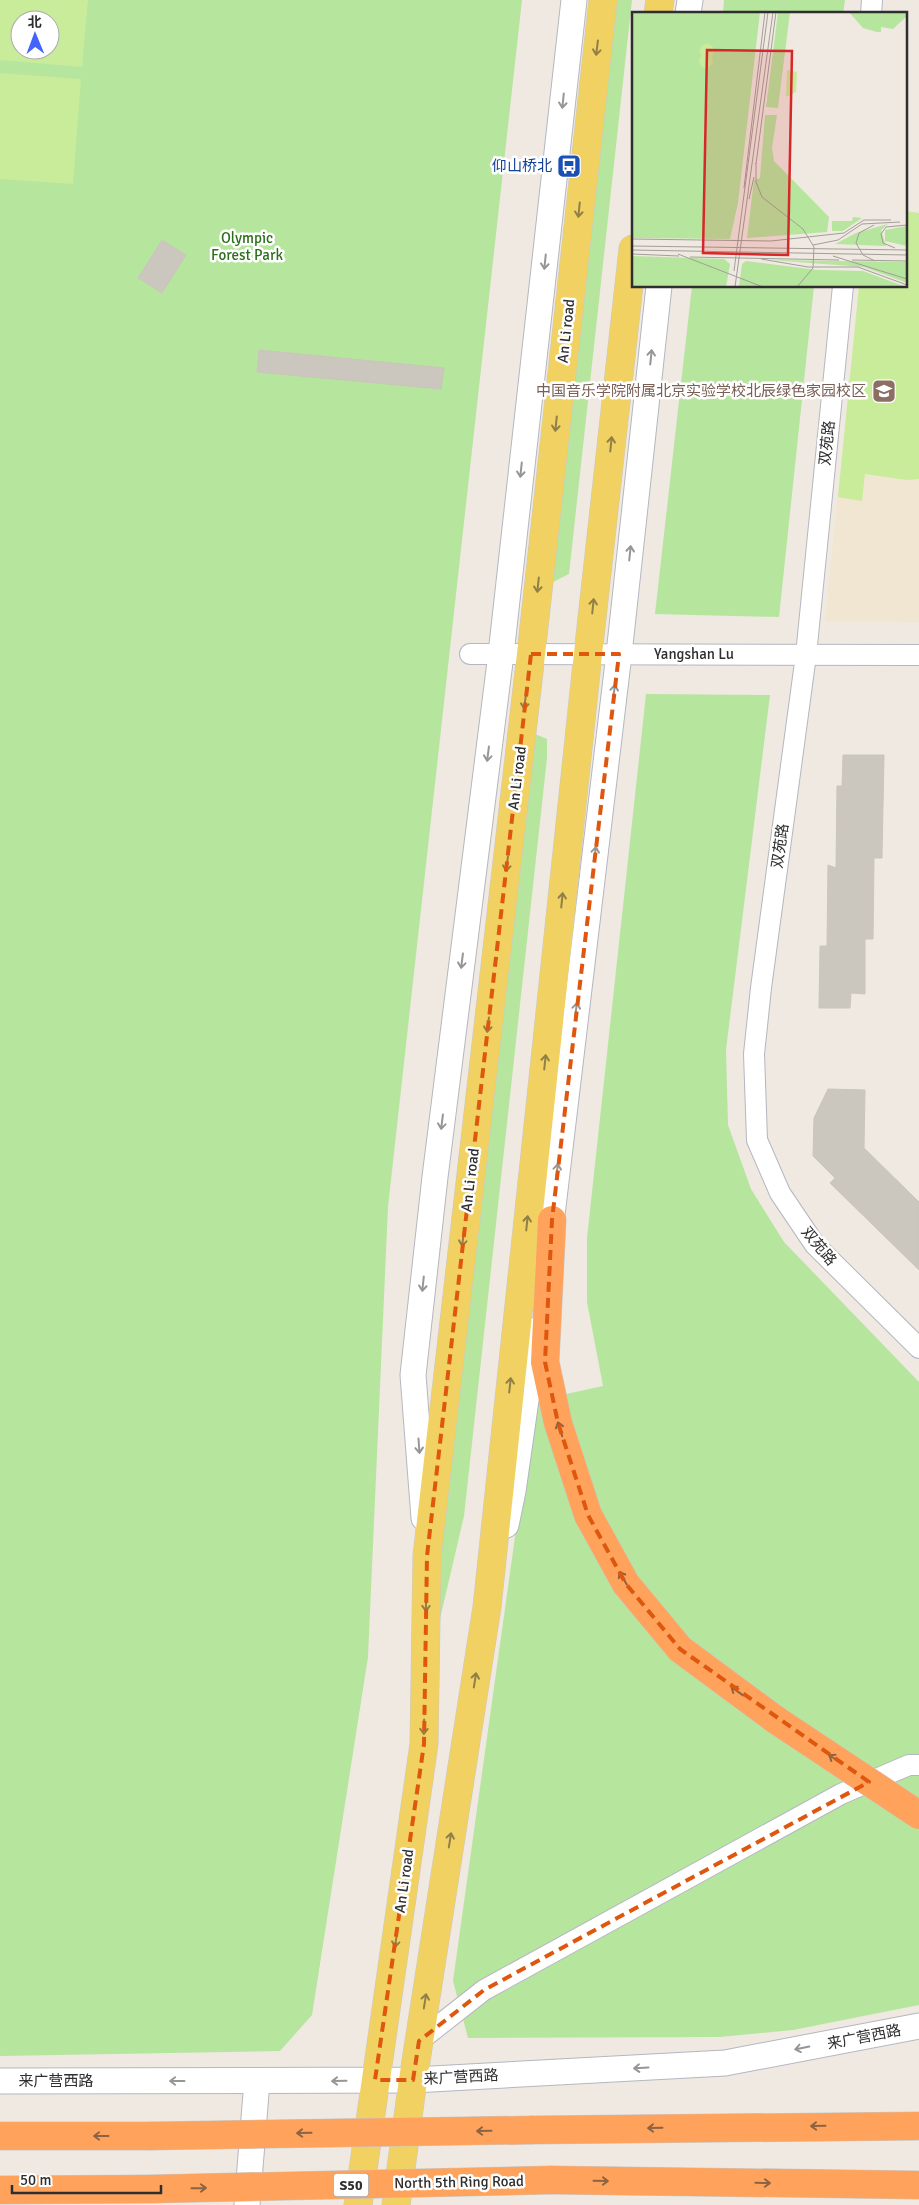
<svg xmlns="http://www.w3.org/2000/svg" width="919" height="2205" viewBox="0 0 919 2205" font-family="Signika,'Noto Sans SC',sans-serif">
<rect width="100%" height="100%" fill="#efe9e1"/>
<!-- education -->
<path fill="#f0e6d1" d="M905 211 919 213V622L825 621 859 286H905Z"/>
<!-- green -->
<g fill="#b6e59e" fill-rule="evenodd">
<path d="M0 0H522L388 1207 368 1657 312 2015 280 2051 0 2056ZM20 20H50V50H20Z"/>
<path d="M600 0H632L569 574 549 584Z"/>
<path d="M724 0H845L843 14H723Z"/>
<path d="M692 286H814L779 617 655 614Z"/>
<path d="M646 694 770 695 726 1050 728 1125 751 1189 784 1242 919 1382V2005L793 2030 720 2037 468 2038 453 1981 534 1401 603 1386 587 1302V1238Z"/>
<path d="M535 734 547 739V758L464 1516 432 1653 431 1556Z"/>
</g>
<!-- pitch -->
<g fill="#c9ec9a" fill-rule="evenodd">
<path d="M0 0H88L82 67 0 60ZM20 20H50V50H20Z"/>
<path d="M0 73 81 79 73 184 0 179Z"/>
<path d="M905 211 919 213V479L907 480 865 474 862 501 838 497 859 286H905Z"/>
</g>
<!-- building -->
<g fill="#cbc7bf" stroke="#cbc5ba">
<path d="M162 240 186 255 162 293 138 278Z"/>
<path d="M259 350 444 368 441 389 257 372Z"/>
<path d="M843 755H884L882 858H874L873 939H865V994L851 993 850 1008H819L820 946H827L828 865 836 868 837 786H842Z"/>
<path d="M828 1089 865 1090 864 1148 919 1202V1270L830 1183 835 1178 813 1156 814 1118Z"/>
</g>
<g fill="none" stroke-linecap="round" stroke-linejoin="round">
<!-- minor casing -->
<g stroke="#b4b7c1" stroke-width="22">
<g id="minor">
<path d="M871 14 872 0"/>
<path d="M843 286 806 655 761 988 754 1054 757 1140 780 1193 815 1245 919 1348"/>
<path d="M470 654 919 655"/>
<path d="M419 2041 484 1990 841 1794 909 1765H919"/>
</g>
</g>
<!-- tertiary casing -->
<g stroke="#b4b7c1" stroke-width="27">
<g id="tertiary">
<path d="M688 14 690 0"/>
<path d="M549 1240 619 654 659 286"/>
<path d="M424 1518 413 1375 435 1177 501 654 574 0"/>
<path d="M506 1525 513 1491 536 1330"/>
<path d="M0 2081 413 2080 725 2063 919 2026"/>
<path d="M247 2205 257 2081"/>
</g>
</g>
<!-- primary casing -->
<g stroke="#c9c9c9" stroke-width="29">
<g id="primary">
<path d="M658 14 660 0"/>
<path d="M358 2205 424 1744 427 1556 531 654 603 0"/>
<path d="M396 2205 413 2080 487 1607 588 654 633 249"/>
</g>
</g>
<!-- motorway casing -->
<g stroke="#c9c9c9" stroke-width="29">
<g id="motorway">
<path d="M552 1220 545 1362 558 1423 588 1515 626 1584 680 1649 776 1720"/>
<path d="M533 2130 919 2126"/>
<path d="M0 2136H150"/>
<path d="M552 2180 919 2185"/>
<path d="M0 2190 150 2189"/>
</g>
</g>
<!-- minor -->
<use href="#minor" stroke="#fff" stroke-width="20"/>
<!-- tertiary -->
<use href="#tertiary" stroke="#fff" stroke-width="25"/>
<!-- primary -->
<use href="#primary" stroke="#f2d163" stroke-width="28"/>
<!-- motorway -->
<use href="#motorway" stroke="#ffa35c" stroke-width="28"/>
<!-- motorway-bridge casing -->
<g stroke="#c9c9c9" stroke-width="29" stroke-linecap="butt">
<g id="motorway-bridge">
<path d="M776 1720 919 1815"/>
<path d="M150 2136 533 2130"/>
<path d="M150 2189 552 2180"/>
</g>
</g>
<!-- motorway-bridge -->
<use href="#motorway-bridge" stroke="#ffa35c" stroke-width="28"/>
</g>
<!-- one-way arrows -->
<defs><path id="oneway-shaft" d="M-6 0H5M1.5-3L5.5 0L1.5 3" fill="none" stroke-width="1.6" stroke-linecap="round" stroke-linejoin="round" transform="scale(1.25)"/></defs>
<g stroke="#908048">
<use href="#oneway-shaft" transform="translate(597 48) rotate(97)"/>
<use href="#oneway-shaft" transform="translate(579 210) rotate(96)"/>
<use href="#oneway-shaft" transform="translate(556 424) rotate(96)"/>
<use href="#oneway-shaft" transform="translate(611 444) rotate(-84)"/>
<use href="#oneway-shaft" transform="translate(538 585) rotate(96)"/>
<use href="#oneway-shaft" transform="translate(593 606) rotate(-84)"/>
<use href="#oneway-shaft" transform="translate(525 702) rotate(97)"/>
<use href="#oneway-shaft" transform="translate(507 864) rotate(97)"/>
<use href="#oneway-shaft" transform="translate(562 900) rotate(-84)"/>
<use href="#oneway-shaft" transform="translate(488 1025) rotate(97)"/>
<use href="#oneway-shaft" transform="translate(545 1062) rotate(-84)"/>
<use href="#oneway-shaft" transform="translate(527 1223) rotate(-84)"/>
<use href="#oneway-shaft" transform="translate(463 1239) rotate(97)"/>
<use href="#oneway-shaft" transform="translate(510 1385) rotate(-84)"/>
<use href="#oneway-shaft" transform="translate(426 1604) rotate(91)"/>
<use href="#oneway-shaft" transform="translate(475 1680) rotate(-81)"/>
<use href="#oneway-shaft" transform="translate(424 1727) rotate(91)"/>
<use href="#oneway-shaft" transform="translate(450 1840) rotate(-81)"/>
<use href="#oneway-shaft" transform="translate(396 1940) rotate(98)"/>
<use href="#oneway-shaft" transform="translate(425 2001) rotate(-81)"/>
</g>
<g stroke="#969696">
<use href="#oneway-shaft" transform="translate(563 101) rotate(96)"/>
<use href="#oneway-shaft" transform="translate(545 262) rotate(96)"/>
<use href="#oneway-shaft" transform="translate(651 357) rotate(-84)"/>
<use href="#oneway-shaft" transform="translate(521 470) rotate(96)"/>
<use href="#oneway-shaft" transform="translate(630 553) rotate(-84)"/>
<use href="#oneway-shaft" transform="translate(614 692) rotate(-83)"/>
<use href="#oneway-shaft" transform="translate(488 754) rotate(97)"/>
<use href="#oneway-shaft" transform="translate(595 854) rotate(-83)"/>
<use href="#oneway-shaft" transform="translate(462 961) rotate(97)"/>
<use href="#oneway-shaft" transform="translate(576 1010) rotate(-83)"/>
<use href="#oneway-shaft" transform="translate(442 1122) rotate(97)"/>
<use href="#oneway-shaft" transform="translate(557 1171) rotate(-83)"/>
<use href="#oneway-shaft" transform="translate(423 1284) rotate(96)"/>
<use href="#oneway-shaft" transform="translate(419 1446) rotate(86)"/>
<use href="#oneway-shaft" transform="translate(802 2048) rotate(169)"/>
<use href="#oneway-shaft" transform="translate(641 2068) rotate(177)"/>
<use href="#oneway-shaft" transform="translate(177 2081) rotate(180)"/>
<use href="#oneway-shaft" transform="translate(339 2081) rotate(179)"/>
</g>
<g stroke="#8c6343">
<use href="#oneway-shaft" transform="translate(560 1429) rotate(-107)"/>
<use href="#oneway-shaft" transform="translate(623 1578) rotate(-120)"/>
<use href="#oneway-shaft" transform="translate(737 1691) rotate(-144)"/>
<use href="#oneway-shaft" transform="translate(835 1759) rotate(-146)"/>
<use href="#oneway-shaft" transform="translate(818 2126) rotate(179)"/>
<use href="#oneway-shaft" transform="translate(655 2128) rotate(179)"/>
<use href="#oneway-shaft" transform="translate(484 2131) rotate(179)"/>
<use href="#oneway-shaft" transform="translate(304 2133) rotate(179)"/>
<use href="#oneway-shaft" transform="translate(101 2136) rotate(180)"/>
<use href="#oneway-shaft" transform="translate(601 2181) rotate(1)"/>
<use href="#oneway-shaft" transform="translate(763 2183) rotate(1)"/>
<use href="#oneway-shaft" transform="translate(199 2188) rotate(-1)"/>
</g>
<!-- marked area -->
<path fill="none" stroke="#df570e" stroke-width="4" stroke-dasharray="10 6" stroke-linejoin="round" d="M531 654H619L552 1220 545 1362 558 1423 588 1515 626 1584 680 1649 869 1782 484 1990 419 2041 413 2080H375L424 1744 427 1556Z"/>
<!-- icons -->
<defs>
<g id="bus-square" transform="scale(1.25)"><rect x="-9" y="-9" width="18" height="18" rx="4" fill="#1a4fb4" stroke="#fff"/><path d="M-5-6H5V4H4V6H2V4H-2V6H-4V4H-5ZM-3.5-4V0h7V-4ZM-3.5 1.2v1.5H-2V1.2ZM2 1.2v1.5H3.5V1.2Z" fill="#fff"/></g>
<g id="school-square" transform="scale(1.25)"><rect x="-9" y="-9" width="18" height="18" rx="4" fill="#8d6e63" stroke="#fff"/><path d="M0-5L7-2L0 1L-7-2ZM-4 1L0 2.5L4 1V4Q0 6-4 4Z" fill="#fff"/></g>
</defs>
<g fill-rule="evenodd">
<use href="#bus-square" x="569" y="166"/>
<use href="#school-square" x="884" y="391"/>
</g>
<g text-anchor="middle" stroke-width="5" stroke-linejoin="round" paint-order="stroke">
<!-- shield labels -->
<rect fill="#fff" stroke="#6d6d6d" stroke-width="1" x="333.5" y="2173.5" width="35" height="23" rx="4"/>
<g font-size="14" font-weight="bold" fill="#2e2e2e">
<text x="351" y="2190">S50</text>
</g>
<!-- transit labels -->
<g font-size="15" fill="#164399" stroke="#fff" text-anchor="end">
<text x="552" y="171">仰山桥北</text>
</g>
<!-- park labels -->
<g font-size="15" fill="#2c6e1b" stroke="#fff">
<text x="247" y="243">Olympic<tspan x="247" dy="17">Forest Park</tspan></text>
</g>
<!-- street labels -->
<g font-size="15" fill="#2e2e2e" stroke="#fff">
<text transform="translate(566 331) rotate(-84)" y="5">An Li road</text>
<text transform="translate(827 443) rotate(-84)" y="5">双苑路</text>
<text x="694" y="659">Yangshan Lu</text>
<text transform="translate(517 778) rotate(-83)" y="5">An Li road</text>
<text transform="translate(780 846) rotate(-82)" y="5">双苑路</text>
<text transform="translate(470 1180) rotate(-83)" y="5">An Li road</text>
<text transform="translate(819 1246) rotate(50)" y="5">双苑路</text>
<text transform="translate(404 1881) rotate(-82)" y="5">An Li road</text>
<text transform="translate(864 2037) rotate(-11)" y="5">来广营西路</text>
<text transform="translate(461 2077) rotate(-3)" y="5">来广营西路</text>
<text x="56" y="2086">来广营西路</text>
<text transform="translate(459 2182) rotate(-1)" y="5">North 5th Ring Road</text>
</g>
<!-- education labels -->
<g font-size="15" fill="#785e54" stroke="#fff" text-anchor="end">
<text x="866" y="396">中国音乐学院附属北京实验学校北辰绿色家园校区</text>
</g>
</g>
<!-- overview -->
<g transform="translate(632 12)">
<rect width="275" height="275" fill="#efe9e1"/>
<path d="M0 0H128L106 191 98 227 0 226ZM146 0H158L146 96 134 95ZM217 0H275V4L261 17 249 15V20H245L231 16ZM133 103H145L140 136 142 149 197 205 195 220 115 226 122 168 128 166ZM221 205 230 206 211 219H200V209H220ZM256 212 249 218 254 234 203 232 224 221ZM275 214V234L253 229V218ZM0 244 92 247 98 252 94 275H0ZM138 248 275 250V271L232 255ZM114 249 186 258 231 259 274 275H107L110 252Z" fill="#b6e59e"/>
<path d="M68 39a7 7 0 1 1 14 0a7 7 0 1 1-14 0ZM67 49a7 7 0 1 1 14 0a7 7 0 1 1-14 0ZM155 58 165 60 164 80 154 85Z" fill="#c9ec9a"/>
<path fill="none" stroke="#a29e99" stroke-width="1" d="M124 151V170L130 185 171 217 182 235 181 256 165 275M124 152 144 0M112 176 133 0M117 187 122 165M242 213 227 221 224 231 231 243 243 249M0 227 139 229 212 221 232 208H259M181 233 206 228 230 212 268 210M0 234 275 238M263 236 251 231 249 222 254 215 275 213M0 238 275 243M0 242 47 244M46 242 131 275M201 244 275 267M58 245 207 248M129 247 176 255H226L275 273M220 248 275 249M102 259 136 0M103 275 141 0"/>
<path fill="#d62828" fill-opacity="0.15" stroke="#d62828" stroke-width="2.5" d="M75 38 160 39 156 243 71 241Z"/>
<rect width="275" height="275" fill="none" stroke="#2e2e2e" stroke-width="2.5"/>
</g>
<!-- north arrow -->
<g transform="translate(35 35) rotate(359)"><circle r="24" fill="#ffffff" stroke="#ababab"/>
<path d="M0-4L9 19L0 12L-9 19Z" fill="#4264fb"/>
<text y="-8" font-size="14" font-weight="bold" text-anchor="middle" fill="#2e2e2e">北</text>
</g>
<!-- scale -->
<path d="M12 2185v8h149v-8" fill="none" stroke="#2e2e2e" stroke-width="2.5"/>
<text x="20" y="2185" font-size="15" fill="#2e2e2e" stroke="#ffffff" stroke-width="4" paint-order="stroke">50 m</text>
</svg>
